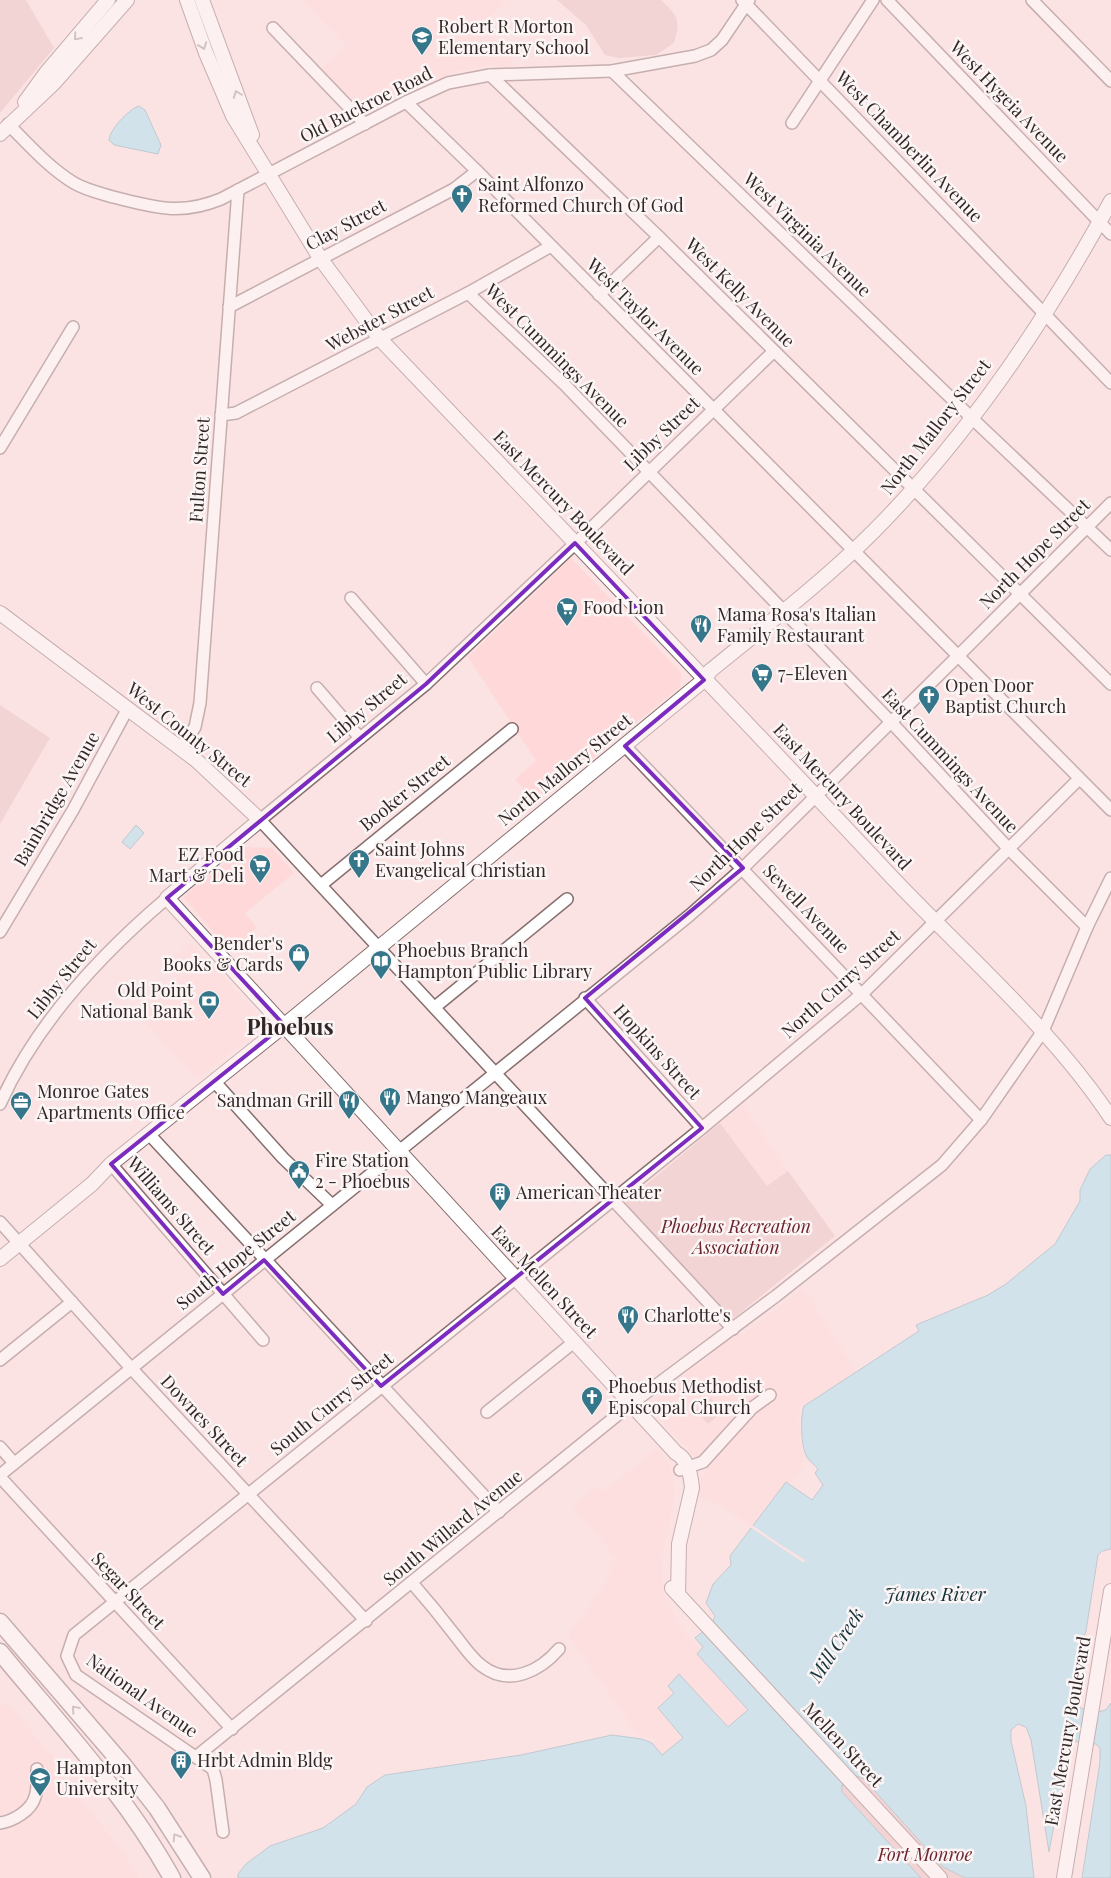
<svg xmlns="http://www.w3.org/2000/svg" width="1111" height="1878" viewBox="0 0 1111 1878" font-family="'Playfair Display',serif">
<rect width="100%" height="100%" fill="#fbe3e4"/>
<!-- built -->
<g fill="#ffd9d9">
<path d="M302 0H508L481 25 517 66H483L458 71 426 82 362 114 321 70 346 46Z"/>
<path d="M571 558 681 672 680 687 536 804 515 779 536 761 468 657Z"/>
<path d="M245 847 272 848 294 873 245 913 257 928 230 951 183 897Z"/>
<path d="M191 942 265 1022V1025L197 1080 137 1013 178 978 166 963Z"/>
<path d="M743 1104 788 1171 767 1186 720 1123Z"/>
<path d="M803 1288 856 1372 800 1407 799 1421 804 1457 803 1467 781 1495 765 1508 753 1526 709 1501 693 1494 706 1469 647 1406 730 1338 745 1333Z"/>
<path d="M657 1448 670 1465 674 1482 675 1493 662 1562 663 1587 666 1599 685 1633 732 1682 727 1688 747 1711 727 1728 678 1675 668 1685 674 1693 658 1708 682 1740 663 1757 652 1744 658 1739 640 1737 568 1635 602 1588 616 1558 573 1506 598 1485 604 1492Z"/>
<path d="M0 1701 13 1710 54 1758 70 1786 121 1849 139 1878H0Z"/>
</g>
<!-- green -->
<g fill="#e9c0c1">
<path d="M0 0H26L54 48 0 113Z"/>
<path d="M557 0H661C678 16 681 20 674 43L656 55 619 58 605 55 586 25Z"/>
<path d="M0 705 50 738 0 824Z"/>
<path d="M720 1123 767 1186 788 1171 835 1236 734 1318 732 1315 730 1317 624 1203Z"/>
<path d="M711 1398 723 1411 708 1424 696 1410Z"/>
<path d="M853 1763 999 1878H906L834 1787Z"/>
</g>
<!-- water -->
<g fill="#9ddff4" stroke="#7da8b6">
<path d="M139 106 145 110 161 145 158 154 114 145 109 140C110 129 129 109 139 106Z"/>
<path d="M136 825 144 833 130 849 122 842Z"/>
<path d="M1106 1155H1111V1549L1102 1551 1098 1555 1086 1631C1081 1643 1082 1654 1080 1666 1078 1680 1072 1692 1076 1706L1093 1713 1106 1710 1111 1703V1878H1082L1100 1762V1748L1096 1744 1070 1741 1067 1746 1064 1771 1049 1852 1031 1740 1026 1727 1018 1724 1011 1730V1741L1026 1806 1034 1878H965L943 1867 863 1778 856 1776 842 1785V1792L921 1878H238V1874L246 1864 270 1846 323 1828 356 1804 367 1787 385 1775 521 1755 612 1735 642 1739 652 1743 662 1755 683 1738 658 1708 674 1693 668 1686 679 1674 728 1727 748 1710 697 1654 703 1647 695 1638 712 1624 715 1616 706 1603 713 1584 731 1565 730 1556 786 1482 812 1500 823 1485 815 1473 818 1469C815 1465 810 1462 807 1457 801 1448 800 1416 804 1406L919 1331 916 1325 988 1295 1006 1284 1055 1244 1080 1201V1190L1090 1169Z"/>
</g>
<!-- pier -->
<path fill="#fbe3e4" d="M752 1525 781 1545 805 1560 804 1563 750 1527Z"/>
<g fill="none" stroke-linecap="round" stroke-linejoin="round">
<!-- minor casing -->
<g stroke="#876e6e" stroke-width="14">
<g id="minor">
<path d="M742 0 1111 383"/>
<path d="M887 0 1111 234"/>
<path d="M1032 0 1111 81"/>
<path d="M273 28 365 124"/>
<path d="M612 71 978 424 1111 550"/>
<path d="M490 75 659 237 1111 684"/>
<path d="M406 102 477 171 1111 810"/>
<path d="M792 123 873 0"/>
<path d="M8 124C29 145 49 168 74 183 86 190 100 193 113 197 154 207 180 216 221 199L406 102 448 83 490 75 612 71 695 56 711 50 722 40 749 0"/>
<path d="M468 293 564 384 891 722 1008 848 1087 927"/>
<path d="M599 295 659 237"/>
<path d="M229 307 454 189 477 171"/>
<path d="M221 415 236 413 468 293 551 246"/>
<path d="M0 448 73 327"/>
<path d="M351 598 426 684"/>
<path d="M317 688 360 738"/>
<path d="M625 746 981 1120"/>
<path d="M181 748 195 727 200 703 238 190"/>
<path d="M321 885 512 729"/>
<path d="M0 932 73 810 128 708"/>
<path d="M585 998 702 1128"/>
<path d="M435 1007 567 899"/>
<path d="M214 1081 283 1158 332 1205"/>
<path d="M0 1104C36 1023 100 955 167 898"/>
<path d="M148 1133 499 1512"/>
<path d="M111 1164 263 1340"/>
<path d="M0 1222 131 1368 366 1621"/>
<path d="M733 1329 260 820 426 684 581 538 773 352"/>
<path d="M0 1360 72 1302"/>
<path d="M487 1412 574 1342"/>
<path d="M0 1447 14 1463"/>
<path d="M680 1470 703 1462 752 1408 770 1395"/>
<path d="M0 1475 690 915 743 868 958 656 1111 503"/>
<path d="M0 1477 232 1729"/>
<path d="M413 1584C427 1600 441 1617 454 1634 463 1645 471 1658 482 1666 509 1687 540 1671 559 1649"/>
<path d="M197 1756 631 1404 776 1296 942 1165 981 1120 1043 1031 1087 927 1111 878"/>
<path d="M0 1823C13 1821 31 1811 35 1797 38 1789 37 1777 37 1769"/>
<path d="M223 1832 216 1780 213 1769 76 1675 67 1656 74 1635 702 1128 863 993 1079 779"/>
</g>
</g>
<!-- major casing -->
<g stroke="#876e6e" stroke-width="16">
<g id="major">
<path d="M187 0 206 53 233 116 320 258 380 339C549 516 720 693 887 872 963 953 1050 1026 1111 1118"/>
<path d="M202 0 252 135"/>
<path d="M25 102 46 73 108 0"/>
<path d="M0 134 54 83 127 0"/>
<path d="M0 613 196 760 260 820 167 898 676 1453C688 1459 691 1476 692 1488L679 1544 678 1594"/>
<path d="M0 1259 92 1184 111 1164 292 1019 704 680 710 671C765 626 823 582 874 531 969 435 1047 319 1111 201"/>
<path d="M672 1588 940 1878"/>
<path d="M1064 1878 1111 1591"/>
</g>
</g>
<!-- highway casing -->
<g stroke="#876e6e" stroke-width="19">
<g id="highway">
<path d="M0 1622 124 1766 157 1808 202 1878"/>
<path d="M0 1652C60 1725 126 1795 172 1878"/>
</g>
</g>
<!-- minor -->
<use href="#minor" stroke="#fff" stroke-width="11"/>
<!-- major -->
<use href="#major" stroke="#fff" stroke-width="14"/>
<!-- highway -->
<use href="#highway" stroke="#fff" stroke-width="16"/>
</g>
<!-- one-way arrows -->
<defs><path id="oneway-chevron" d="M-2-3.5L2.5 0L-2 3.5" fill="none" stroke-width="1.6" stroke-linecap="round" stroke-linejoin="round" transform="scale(1.25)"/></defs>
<g stroke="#a39e9e">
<use href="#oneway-chevron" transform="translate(77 37) rotate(131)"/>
<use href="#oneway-chevron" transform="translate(203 46) rotate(70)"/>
<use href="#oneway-chevron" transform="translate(237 94) rotate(-111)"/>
<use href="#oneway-chevron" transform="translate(75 1709) rotate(-131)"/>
<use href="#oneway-chevron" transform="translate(176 1837) rotate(-123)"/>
</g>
<!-- marked area -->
<path d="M0 0H1111V1878H0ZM575 543 704 680 625 746 743 868 585 998 702 1128 381 1386 264 1260 223 1294 111 1164 284 1025 167 898 426 684Z" fill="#fbe3e4" fill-opacity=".55" fill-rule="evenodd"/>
<path fill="none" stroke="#7b2cbf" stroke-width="4" stroke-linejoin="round" d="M575 543 704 680 625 746 743 868 585 998 702 1128 381 1386 264 1260 223 1294 111 1164 284 1025 167 898 426 684Z"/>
<!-- icons -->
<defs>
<g id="school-pin" transform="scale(1.125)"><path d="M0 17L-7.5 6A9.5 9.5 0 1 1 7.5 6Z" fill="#36768a" stroke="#fcf5f5"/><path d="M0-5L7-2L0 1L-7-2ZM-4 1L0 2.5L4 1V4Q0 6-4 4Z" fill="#fff"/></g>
<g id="church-pin" transform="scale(1.125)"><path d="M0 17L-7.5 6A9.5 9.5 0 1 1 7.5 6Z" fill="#36768a" stroke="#fcf5f5"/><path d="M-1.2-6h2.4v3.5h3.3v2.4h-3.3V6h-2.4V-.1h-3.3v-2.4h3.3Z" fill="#fff"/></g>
<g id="supermarket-pin" transform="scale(1.125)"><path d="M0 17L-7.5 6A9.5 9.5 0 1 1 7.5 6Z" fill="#36768a" stroke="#fcf5f5"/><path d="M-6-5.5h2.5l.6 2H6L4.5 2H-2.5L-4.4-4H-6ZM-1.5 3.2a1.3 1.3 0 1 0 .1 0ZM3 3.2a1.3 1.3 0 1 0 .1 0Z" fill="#fff"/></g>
<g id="restaurant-pin" transform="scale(1.125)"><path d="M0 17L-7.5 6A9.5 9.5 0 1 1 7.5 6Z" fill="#36768a" stroke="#fcf5f5"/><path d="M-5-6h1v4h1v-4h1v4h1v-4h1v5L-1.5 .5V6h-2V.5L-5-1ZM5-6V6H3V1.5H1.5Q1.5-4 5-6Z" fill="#fff"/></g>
<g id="shop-pin" transform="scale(1.125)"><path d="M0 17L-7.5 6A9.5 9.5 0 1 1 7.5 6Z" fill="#36768a" stroke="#fcf5f5"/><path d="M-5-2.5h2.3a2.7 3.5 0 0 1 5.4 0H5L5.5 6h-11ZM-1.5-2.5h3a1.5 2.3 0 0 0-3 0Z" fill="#fff"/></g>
<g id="library-pin" transform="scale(1.125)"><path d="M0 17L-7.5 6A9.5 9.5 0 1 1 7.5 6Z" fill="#36768a" stroke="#fcf5f5"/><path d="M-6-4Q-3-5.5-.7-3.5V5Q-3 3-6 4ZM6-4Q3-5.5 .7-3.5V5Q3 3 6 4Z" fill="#fff"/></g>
<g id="bank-pin" transform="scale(1.125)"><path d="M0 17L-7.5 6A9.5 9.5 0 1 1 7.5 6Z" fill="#36768a" stroke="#fcf5f5"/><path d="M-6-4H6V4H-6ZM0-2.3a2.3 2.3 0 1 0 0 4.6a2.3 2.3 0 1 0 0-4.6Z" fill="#fff"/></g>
<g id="office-pin" transform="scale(1.125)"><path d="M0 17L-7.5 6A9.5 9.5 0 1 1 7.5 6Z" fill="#36768a" stroke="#fcf5f5"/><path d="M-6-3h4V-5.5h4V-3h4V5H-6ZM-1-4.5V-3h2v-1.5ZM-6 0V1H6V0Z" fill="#fff"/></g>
<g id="civic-pin" transform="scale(1.125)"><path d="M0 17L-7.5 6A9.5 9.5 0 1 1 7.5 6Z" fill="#36768a" stroke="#fcf5f5"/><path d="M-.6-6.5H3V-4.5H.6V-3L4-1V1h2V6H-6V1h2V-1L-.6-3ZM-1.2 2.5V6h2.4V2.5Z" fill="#fff"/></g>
<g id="building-pin" transform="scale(1.125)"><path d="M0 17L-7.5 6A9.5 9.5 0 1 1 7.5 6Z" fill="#36768a" stroke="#fcf5f5"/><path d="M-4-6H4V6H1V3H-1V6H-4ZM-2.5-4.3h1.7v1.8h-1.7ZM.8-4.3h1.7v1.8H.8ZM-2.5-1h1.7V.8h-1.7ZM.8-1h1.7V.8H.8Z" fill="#fff"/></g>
<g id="university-pin" transform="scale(1.125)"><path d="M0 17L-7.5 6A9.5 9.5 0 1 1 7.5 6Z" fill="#36768a" stroke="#fcf5f5"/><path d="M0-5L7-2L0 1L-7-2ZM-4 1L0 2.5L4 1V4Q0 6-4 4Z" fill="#fff"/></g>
</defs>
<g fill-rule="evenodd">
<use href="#school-pin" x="422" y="37"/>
<use href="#church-pin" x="462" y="195"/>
<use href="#supermarket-pin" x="567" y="608"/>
<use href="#restaurant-pin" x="701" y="625"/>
<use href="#supermarket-pin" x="762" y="674"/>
<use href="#church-pin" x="929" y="696"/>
<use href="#church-pin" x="359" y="860"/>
<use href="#supermarket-pin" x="260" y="865"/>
<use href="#shop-pin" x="299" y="954"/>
<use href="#library-pin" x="381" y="961"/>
<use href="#bank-pin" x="209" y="1001"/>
<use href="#restaurant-pin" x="390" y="1098"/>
<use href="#restaurant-pin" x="349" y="1101"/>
<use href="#office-pin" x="21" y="1102"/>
<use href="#civic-pin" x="299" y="1171"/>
<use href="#building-pin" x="500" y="1193"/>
<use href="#restaurant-pin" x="628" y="1316"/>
<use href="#church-pin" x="592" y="1397"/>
<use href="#building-pin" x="181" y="1761"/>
<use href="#university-pin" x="40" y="1778"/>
</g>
<g text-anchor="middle" stroke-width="5" stroke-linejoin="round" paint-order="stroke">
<!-- poi labels -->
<g font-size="18" fill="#322727" stroke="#fcf5f5" text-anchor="start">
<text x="438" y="33">Robert R Morton<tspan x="438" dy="21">Elementary School</tspan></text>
<text x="478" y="191">Saint Alfonzo<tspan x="478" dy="21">Reformed Church Of God</tspan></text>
<text x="583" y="614">Food Lion</text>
<text x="717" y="621">Mama Rosa's Italian<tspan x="717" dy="21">Family Restaurant</tspan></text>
<text x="778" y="680">7-Eleven</text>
<text x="945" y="692">Open Door<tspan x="945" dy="21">Baptist Church</tspan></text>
<text x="375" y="856">Saint Johns<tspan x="375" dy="21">Evangelical Christian</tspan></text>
<text x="244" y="861" text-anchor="end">EZ Food<tspan x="244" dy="21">Mart &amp; Deli</tspan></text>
<text x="283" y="950" text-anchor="end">Bender's<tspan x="283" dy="21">Books &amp; Cards</tspan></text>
<text x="397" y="957">Phoebus Branch<tspan x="397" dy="21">Hampton Public Library</tspan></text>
<text x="193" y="997" text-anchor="end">Old Point<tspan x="193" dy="21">National Bank</tspan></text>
<text x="37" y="1098">Monroe Gates<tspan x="37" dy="21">Apartments Office</tspan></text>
<text x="406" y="1104">Mango Mangeaux</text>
<text x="333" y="1107" text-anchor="end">Sandman Grill</text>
<text x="315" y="1167">Fire Station<tspan x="315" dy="21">2 - Phoebus</tspan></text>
<text x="516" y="1199">American Theater</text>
<text x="644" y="1322">Charlotte's</text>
<text x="608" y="1393">Phoebus Methodist<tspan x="608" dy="21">Episcopal Church</tspan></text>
<text x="197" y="1767">Hrbt Admin Bldg</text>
<text x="56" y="1774">Hampton<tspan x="56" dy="21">University</tspan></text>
</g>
<!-- street labels -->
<g font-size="18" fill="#322727" stroke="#fcf5f5">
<text transform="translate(1009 102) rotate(46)" y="6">West Hygeia Avenue</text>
<text transform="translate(366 105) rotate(-27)" y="6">Old Buckroe Road</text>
<text transform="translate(909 147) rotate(46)" y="6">West Chamberlin Avenue</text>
<text transform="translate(346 225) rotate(-28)" y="6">Clay Street</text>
<text transform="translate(807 235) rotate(44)" y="6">West Virginia Avenue</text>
<text transform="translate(740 293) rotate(45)" y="6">West Kelly Avenue</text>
<text transform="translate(645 317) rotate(45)" y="6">West Taylor Avenue</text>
<text transform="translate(380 319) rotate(-28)" y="6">Webster Street</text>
<text transform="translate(557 356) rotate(45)" y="6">West Cummings Avenue</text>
<text transform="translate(936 427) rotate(-52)" y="6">North Mallory Street</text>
<text transform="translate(662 434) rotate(-44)" y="6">Libby Street</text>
<text transform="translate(200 470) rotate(-86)" y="6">Fulton Street</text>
<text transform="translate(563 503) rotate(46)" y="6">East Mercury Boulevard</text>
<text transform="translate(1035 554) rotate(-45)" y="6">North Hope Street</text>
<text transform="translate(367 708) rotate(-40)" y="6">Libby Street</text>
<text transform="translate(189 735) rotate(39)" y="6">West County Street</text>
<text transform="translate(950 761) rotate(47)" y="6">East Cummings Avenue</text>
<text transform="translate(565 770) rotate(-39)" y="6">North Mallory Street</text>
<text transform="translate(405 793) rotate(-39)" y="6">Booker Street</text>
<text transform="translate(842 797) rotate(47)" y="6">East Mercury Boulevard</text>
<text transform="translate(57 799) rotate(-60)" y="6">Bainbridge Avenue</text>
<text transform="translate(746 837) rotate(-44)" y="6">North Hope Street</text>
<text transform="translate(806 909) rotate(46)" y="6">Sewell Avenue</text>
<text transform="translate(62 979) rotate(-51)" y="6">Libby Street</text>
<text transform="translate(841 984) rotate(-42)" y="6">North Curry Street</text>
<text transform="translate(657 1052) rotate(48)" y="6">Hopkins Street</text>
<text transform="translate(171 1206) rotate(49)" y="6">Williams Street</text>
<text transform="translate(236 1260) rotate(-39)" y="6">South Hope Street</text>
<text transform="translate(544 1282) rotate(47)" y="6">East Mellen Street</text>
<text transform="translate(332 1404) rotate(-39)" y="6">South Curry Street</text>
<text transform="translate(204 1421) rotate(47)" y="6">Downes Street</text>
<text transform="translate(453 1528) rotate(-39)" y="6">South Willard Avenue</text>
<text transform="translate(128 1591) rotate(47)" y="6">Segar Street</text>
<text transform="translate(142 1696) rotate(35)" y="6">National Avenue</text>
<text transform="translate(1068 1731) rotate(-80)" y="6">East Mercury Boulevard</text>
<text transform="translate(843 1745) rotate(47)" y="6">Mellen Street</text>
</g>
<!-- park labels -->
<g font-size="18" font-style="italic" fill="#6c242c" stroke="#fcf5f5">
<text x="736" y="1233">Phoebus Recreation<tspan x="736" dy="21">Association</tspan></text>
<text x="925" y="1861">Fort Monroe</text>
</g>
<!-- water labels -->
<g font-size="19" font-style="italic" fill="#11313b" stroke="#fcf5f5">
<text x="935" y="1601">James River</text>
<text transform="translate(836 1645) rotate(-57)" y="7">Mill Creek</text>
</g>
<!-- district labels -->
<g font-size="22" font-weight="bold" fill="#322727" stroke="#fcf5f5">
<text x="290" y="1035">Phoebus</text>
</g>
</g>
</svg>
